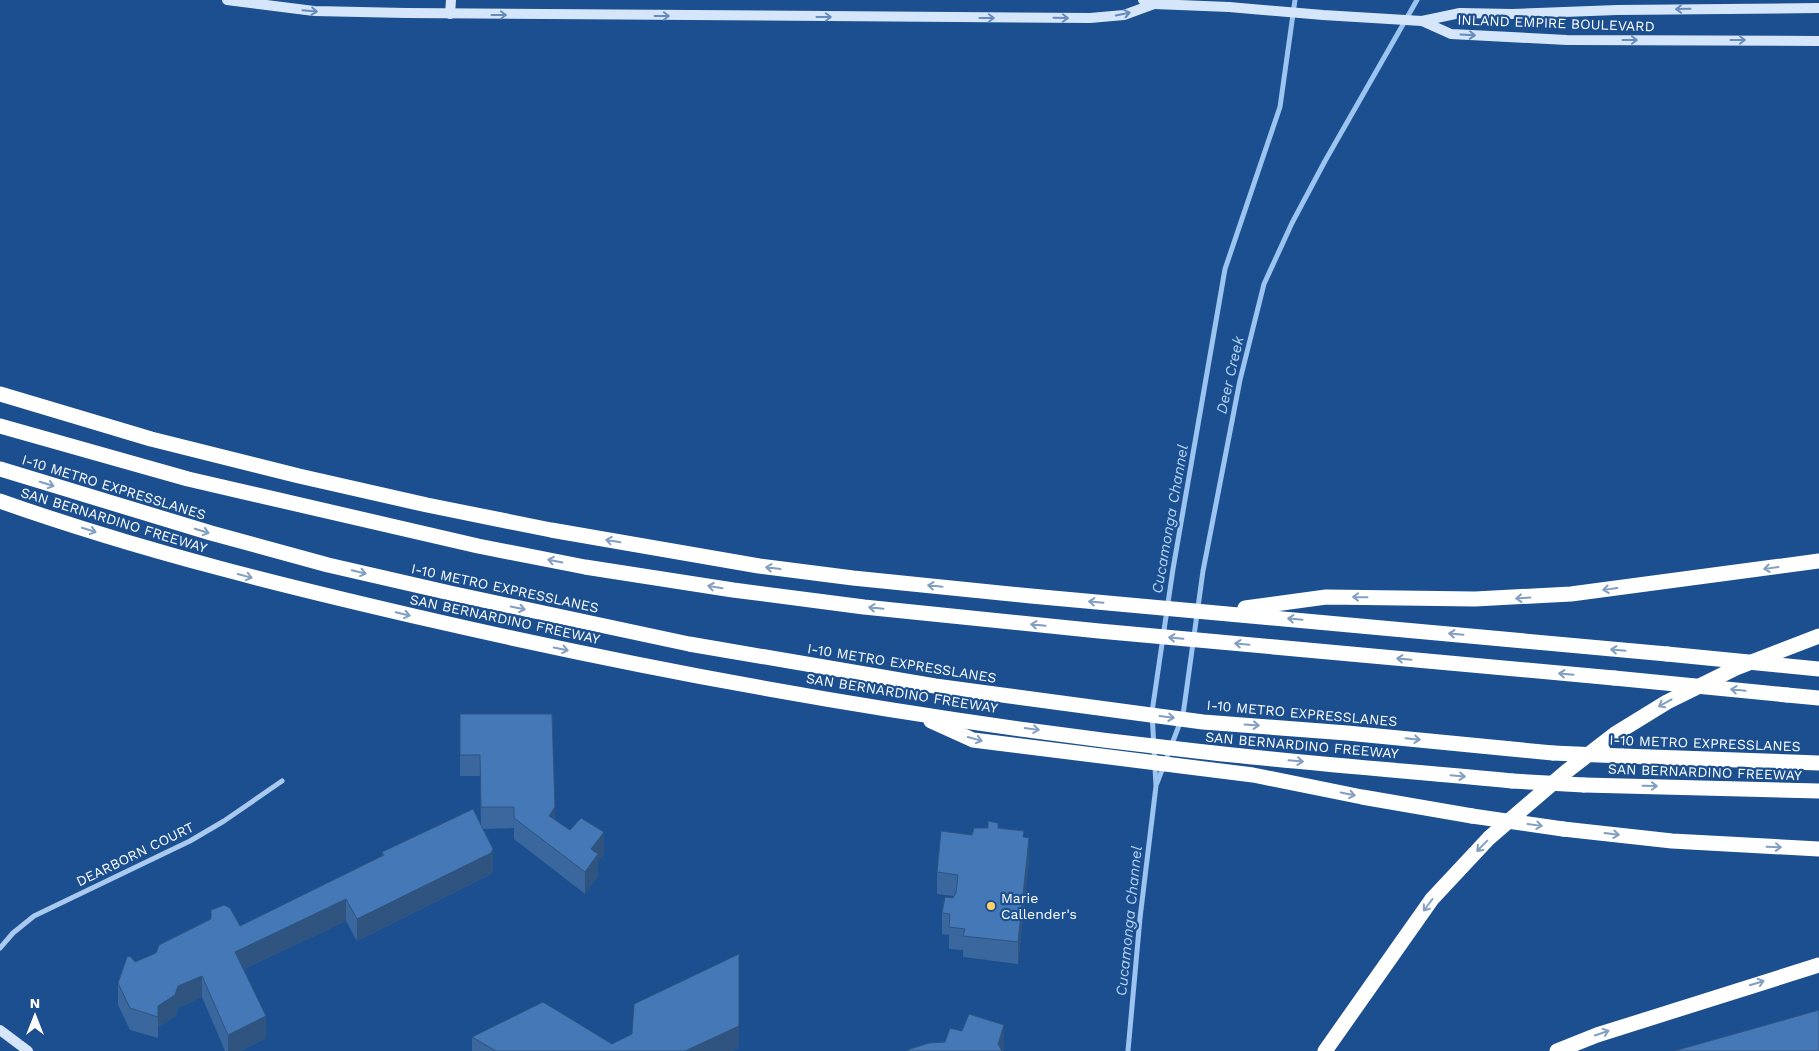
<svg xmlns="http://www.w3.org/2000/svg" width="1819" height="1051" viewBox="0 0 1819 1051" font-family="'Work Sans',sans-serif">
<rect width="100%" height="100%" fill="#1b4f8f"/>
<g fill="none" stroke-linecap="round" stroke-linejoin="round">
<!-- stream -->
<g stroke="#9cc4f0" stroke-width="5">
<path d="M1157 783 1183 715 1203 571 1240 380 1264 284 1292 223 1325 161 1417 0"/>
<path d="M1128 1051 1140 918 1156 786 1152 712 1173 569 1225 269 1280 107 1295 0"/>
</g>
<!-- street -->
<path stroke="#a9c9ee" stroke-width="5" d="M0 948 13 933 34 916 190 841 224 821 282 781"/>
<!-- secondary -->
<g stroke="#d6e6fa" stroke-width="10">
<path d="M227 0 314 11 406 13 1090 18 1124 15 1154 4"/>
<path d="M1143 0 1154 4 1229 7 1323 15 1422 21 1460 13 1512 14 1617 10 1819 8"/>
<path d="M450 14 451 0"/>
<path d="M1422 21 1451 34 1567 40 1819 41"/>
<path d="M0 1030 28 1051"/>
</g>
<!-- highway -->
<g stroke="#fff" stroke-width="15">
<path d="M0 394 151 439 299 476 427 505 551 530 759 566 853 578 1031 596 1667 654"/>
<path d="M0 426 188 479 478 546 585 567 733 590 864 607 1099 631 1614 678"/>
<path d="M0 469 211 533 328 565 450 593 689 644 935 686 1203 722 1347 733 1553 753"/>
<path d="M0 501C144 552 292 588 440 622 689 679 942 723 1196 751 1301 763 1407 771 1512 781"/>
<path d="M1245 608 1326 597 1475 599 1571 594 1819 561"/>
<path d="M1787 695 1819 698"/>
<path d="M931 721 973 740 1253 775 1362 797 1472 816"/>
<path d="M1622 756 1819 763"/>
<path d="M1584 785 1819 791"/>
<path d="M1563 829 1672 841 1819 849"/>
<path d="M1325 1051 1432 899 1489 838 1567 771 1615 734 1667 702 1736 668 1819 636"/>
<path d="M1557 1051 1597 1035 1819 965"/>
</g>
<!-- highway-bridge -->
<g stroke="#fff" stroke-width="15">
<path d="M1667 654 1819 669"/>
<path d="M1614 678 1787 695"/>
<path d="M1553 753 1622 756"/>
<path d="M1512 781 1584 785"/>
<path d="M1472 816 1563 829"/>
</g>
</g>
<!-- wall -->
<g fill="#3a679d">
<path d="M460 714 555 820 604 854 598 861V876L585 894 514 839V828L483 829 493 871 491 874 357 941 346 921 244 969 266 1038 240 1051H225L202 997 178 1008 175 1017 158 1027V1038L130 1030 118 1005V983L135 962 240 926 382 856V852L481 825 480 776H460Z"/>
<path d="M988 828H998L1024 837 1029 860 1018 964 963 957V950L949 949V935L942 934V913L954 896 937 894V872L972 835Z"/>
<path d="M472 1037 612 1044 739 1048 732 1051H472Z"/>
</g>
<!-- shaded-wall -->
<g fill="#305480">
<path d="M555 807V829L549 816Z"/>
<path d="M604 832V854L598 861V876L585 894V872L591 849Z"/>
<path d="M1029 838V860L1018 964V942Z"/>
<path d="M493 849V871L491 874 357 941V919Z"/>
<path d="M346 899V921L235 973V952Z"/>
<path d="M202 976V997L178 1008 175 1017 158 1027V1006L178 986Z"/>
<path d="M266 1016V1038L240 1051H228V1035Z"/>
<path d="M1004 1025V1047L1003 1051H998V1044Z"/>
<path d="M739 1026V1048L732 1051H685Z"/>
</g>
<!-- building -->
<g fill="#4478b7" stroke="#305480">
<path d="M460 714H552L555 807 549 816 570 830 581 818 604 832 591 849 598 854 585 872 514 818V807H481L480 755H460Z"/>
<path d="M473 809 493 849 491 853 357 919 346 899 235 952 266 1016 228 1035 202 976 178 986 175 995 158 1006V1017L130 1008 118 983 127 957 130 956 135 962 156 953 159 945 211 919V910L224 905 230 908 240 926 384 855 382 852Z"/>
<path d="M988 821 998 823V828L1024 831 1023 837 1029 838 1018 942 963 936 965 929 949 927 950 914 942 913 945 897 953 898 956 893 958 875 937 872 941 831 972 835 974 828H988Z"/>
<path d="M739 954V1026L685 1051H496L472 1037 543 1002 612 1044 632 1034 634 1004Z"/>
<path d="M1819 1010V1051H1674Z"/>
<path d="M969 1014 1004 1025 998 1044 1002 1051H907L910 1049 929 1043 945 1042 950 1028 962 1031Z"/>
</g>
<!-- one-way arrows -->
<defs><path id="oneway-shaft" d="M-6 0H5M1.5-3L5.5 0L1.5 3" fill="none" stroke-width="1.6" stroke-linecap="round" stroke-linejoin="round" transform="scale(1.25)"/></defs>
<g stroke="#668bba">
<use href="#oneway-shaft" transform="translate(1683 9) rotate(179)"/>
<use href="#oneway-shaft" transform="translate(310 11) rotate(5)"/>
<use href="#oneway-shaft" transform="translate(1123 14) rotate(-12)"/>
<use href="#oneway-shaft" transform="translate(499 15)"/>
<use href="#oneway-shaft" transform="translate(662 16)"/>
<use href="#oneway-shaft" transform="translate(824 17)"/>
<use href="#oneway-shaft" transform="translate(987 18)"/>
<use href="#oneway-shaft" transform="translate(1061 18) rotate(1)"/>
<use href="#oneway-shaft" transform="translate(1468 35) rotate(3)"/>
<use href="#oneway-shaft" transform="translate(1630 40)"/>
<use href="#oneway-shaft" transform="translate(1738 40)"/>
</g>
<g stroke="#829ec1">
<use href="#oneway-shaft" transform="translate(47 484) rotate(17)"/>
<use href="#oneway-shaft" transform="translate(89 530) rotate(17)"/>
<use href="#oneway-shaft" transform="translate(202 531) rotate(17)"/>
<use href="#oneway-shaft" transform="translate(613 541) rotate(-170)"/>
<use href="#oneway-shaft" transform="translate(555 561) rotate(-169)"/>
<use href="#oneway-shaft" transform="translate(773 568) rotate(-173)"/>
<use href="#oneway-shaft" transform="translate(1771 568) rotate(172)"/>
<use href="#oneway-shaft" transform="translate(359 572) rotate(13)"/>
<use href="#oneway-shaft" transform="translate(245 576) rotate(15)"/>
<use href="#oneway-shaft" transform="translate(935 586) rotate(-174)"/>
<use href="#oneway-shaft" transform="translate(715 587) rotate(-171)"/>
<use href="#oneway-shaft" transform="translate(1610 589) rotate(172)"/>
<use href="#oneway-shaft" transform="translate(1360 597) rotate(-179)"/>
<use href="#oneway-shaft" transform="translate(1523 598) rotate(176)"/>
<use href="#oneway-shaft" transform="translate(1096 602) rotate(-175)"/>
<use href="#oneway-shaft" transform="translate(518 608) rotate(12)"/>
<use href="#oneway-shaft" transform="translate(876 608) rotate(-174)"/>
<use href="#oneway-shaft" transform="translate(403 614) rotate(13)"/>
<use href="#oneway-shaft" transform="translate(1295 619) rotate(-175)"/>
<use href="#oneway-shaft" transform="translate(1038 625) rotate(-174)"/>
<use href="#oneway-shaft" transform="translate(1456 634) rotate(-175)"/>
<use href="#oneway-shaft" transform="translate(1176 638) rotate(-175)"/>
<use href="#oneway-shaft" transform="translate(1242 644) rotate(-175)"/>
<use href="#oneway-shaft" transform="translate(561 649) rotate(11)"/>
<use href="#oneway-shaft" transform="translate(1618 650) rotate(-175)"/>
<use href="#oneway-shaft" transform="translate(1404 659) rotate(-175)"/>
<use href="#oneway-shaft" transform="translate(1566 674) rotate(-175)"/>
<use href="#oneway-shaft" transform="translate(1738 690) rotate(-174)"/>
<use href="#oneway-shaft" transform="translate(1665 703) rotate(151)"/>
<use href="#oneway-shaft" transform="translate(1167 717) rotate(7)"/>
<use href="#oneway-shaft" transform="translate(1252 725) rotate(4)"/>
<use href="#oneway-shaft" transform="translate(1032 729) rotate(8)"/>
<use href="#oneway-shaft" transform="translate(975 739) rotate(15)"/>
<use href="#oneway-shaft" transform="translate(1413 739) rotate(6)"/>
<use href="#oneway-shaft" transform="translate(1296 761) rotate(5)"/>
<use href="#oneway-shaft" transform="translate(1458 776) rotate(5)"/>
<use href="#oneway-shaft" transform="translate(1650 786) rotate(1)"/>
<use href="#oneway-shaft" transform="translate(1348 794) rotate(12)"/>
<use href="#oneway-shaft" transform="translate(1535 825) rotate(8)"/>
<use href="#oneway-shaft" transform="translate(1612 834) rotate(7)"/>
<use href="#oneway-shaft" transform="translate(1482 846) rotate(134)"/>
<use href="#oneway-shaft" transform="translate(1774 847) rotate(2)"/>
<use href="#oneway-shaft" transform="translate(1428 905) rotate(127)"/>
<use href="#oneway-shaft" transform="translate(1757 983) rotate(-17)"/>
<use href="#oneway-shaft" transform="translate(1602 1033) rotate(-19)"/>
</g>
<!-- markers -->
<circle fill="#ffd166" stroke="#1b4f8f" stroke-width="2" cx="991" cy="906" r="5"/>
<g text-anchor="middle" stroke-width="4.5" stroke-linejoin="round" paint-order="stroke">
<!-- street labels -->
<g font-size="14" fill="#fff" stroke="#1b4f8f">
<text transform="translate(1556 23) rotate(2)" y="5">INLAND EMPIRE BOULEVARD</text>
<text transform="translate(114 487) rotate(17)" y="5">I-10 METRO EXPRESSLANES</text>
<text transform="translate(114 520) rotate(17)" y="5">SAN BERNARDINO FREEWAY</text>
<text transform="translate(505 588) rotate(12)" y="5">I-10 METRO EXPRESSLANES</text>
<text transform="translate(505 619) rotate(12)" y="5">SAN BERNARDINO FREEWAY</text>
<text transform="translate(902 663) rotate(9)" y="5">I-10 METRO EXPRESSLANES</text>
<text transform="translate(902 693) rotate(9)" y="5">SAN BERNARDINO FREEWAY</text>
<text transform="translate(1302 713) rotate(5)" y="5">I-10 METRO EXPRESSLANES</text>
<text transform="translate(1705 743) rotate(2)" y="5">I-10 METRO EXPRESSLANES</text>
<text transform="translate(1302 745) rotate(5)" y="5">SAN BERNARDINO FREEWAY</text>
<text transform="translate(1705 772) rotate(2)" y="5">SAN BERNARDINO FREEWAY</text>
<text transform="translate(135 854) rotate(-26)" y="5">DEARBORN COURT</text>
</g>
<!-- poi labels -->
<g font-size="14" fill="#fff" stroke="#1b4f8f" text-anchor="start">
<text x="1001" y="903">Marie<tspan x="1001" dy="16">Callender's</tspan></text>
</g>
<!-- water labels -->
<g font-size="15" font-style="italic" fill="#b5d3f5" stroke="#1b4f8f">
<text transform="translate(1230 375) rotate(-77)" y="5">Deer Creek</text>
<text transform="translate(1170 519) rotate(-80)" y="5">Cucamonga Channel</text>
<text transform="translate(1129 921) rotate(-84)" y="5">Cucamonga Channel</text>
</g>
</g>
<!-- north arrow -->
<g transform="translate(35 1016)" stroke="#1b4f8f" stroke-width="4" paint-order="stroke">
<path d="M0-4L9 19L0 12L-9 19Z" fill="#ffffff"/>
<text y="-8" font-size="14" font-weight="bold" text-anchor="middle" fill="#ffffff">N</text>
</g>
</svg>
